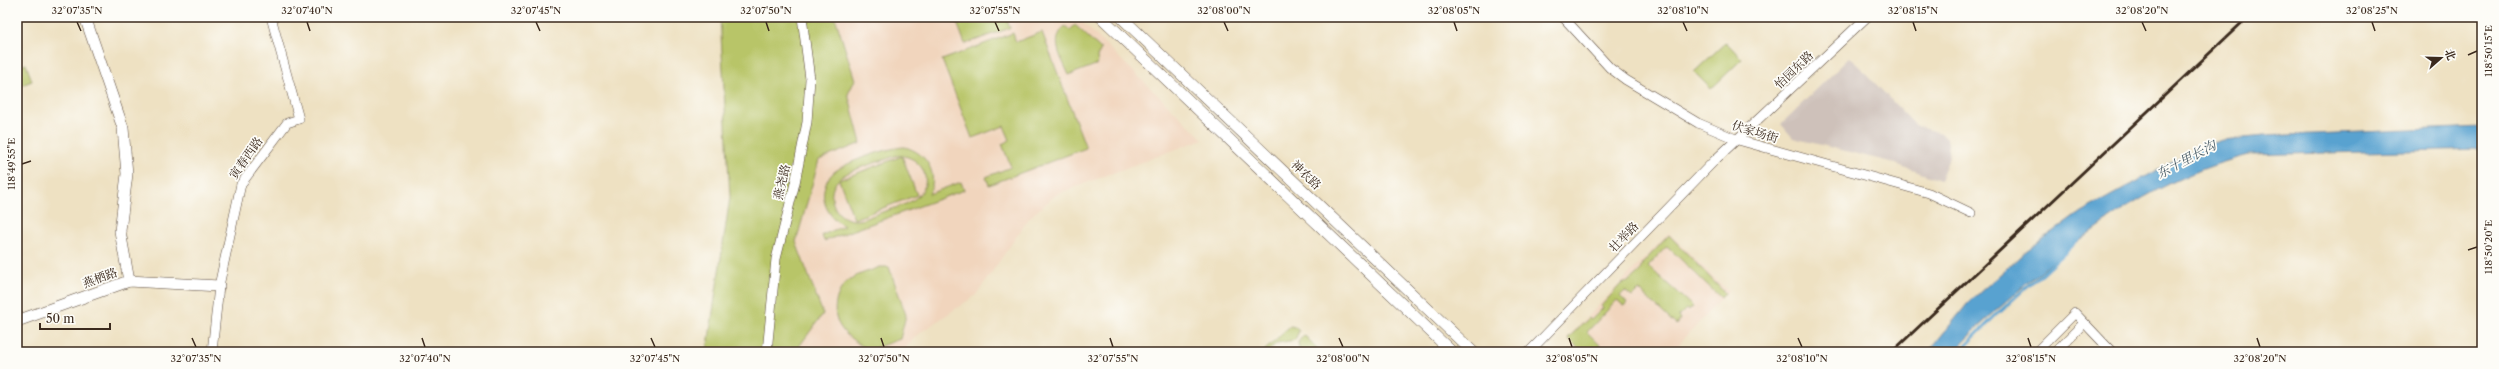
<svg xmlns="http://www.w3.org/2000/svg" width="2499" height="369" viewBox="0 0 2499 369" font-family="'Libre Caslon Text','Noto Serif SC',serif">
<rect width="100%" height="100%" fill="#fdfcf7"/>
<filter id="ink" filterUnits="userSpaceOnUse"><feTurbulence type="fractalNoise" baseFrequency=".025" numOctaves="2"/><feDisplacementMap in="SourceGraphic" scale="8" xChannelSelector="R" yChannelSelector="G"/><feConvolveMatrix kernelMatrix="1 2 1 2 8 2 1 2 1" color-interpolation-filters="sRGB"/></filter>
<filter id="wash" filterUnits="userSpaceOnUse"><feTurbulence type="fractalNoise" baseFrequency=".012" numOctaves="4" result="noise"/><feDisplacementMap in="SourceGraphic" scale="16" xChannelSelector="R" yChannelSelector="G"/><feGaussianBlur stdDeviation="0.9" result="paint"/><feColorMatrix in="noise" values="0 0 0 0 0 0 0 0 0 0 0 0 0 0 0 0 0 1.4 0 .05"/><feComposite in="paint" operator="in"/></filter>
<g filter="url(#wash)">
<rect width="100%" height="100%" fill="#eee1c2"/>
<!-- built -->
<g fill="#f1d5bd">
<path d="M835 17H1077L1203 139 1057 194 1030 217 976 295 917 335 902 352H795L823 314 796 242 819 160 861 143 848 94 845 46Z"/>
<path d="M1669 233 1728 291 1672 352H1580L1567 338Z"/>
</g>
<!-- industrial -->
<path fill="#cec1ba" d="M1850 57 1916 126 1941 133 1947 139 1950 156 1940 180 1890 162 1793 138 1781 124Z"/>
<!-- green -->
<g fill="#b8c567" stroke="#7a7842" fill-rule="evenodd">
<path d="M720 17H835L855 80 848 94 861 143 819 160 796 242 823 314 795 352H707L730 197Z"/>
<path d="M955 17H1006L1010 28 965 44Z"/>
<path d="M1075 25 1101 49 1097 57 1098 64 1069 75C1062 59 1049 41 1065 26L1070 30Z"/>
<path d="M1042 32 1086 148 989 185 986 177 1011 167 1002 144 1010 140 1004 126 972 138 942 60 1013 33 1016 42Z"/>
<path d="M1726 42 1742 59 1711 89 1694 72Z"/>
<path d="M26 64 32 81 17 87V67Z"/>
<path d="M905 147C927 153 939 174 929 194L961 182 964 190 824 241 822 235 844 226C825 216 815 191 833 173 845 162 890 147 905 147ZM895 156C918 152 937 180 917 197 907 206 889 209 877 214 870 216 862 221 854 220 834 219 824 193 839 179 849 169 880 162 895 156Z"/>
<path d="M902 156 917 195 854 219 839 180Z"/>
<path d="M1669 235 1725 293 1721 298 1667 246 1648 266 1693 307 1688 311 1686 309 1678 317 1680 319 1676 325 1639 290 1632 297 1625 291 1620 296 1627 303 1624 306 1617 300 1587 332 1607 352H1582L1568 338 1589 318 1591 320 1603 308 1601 306 1621 284 1628 282 1640 271 1642 264Z"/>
<path d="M880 267H889L906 315 900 339 869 350C849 339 829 325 837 298 839 292 843 284 849 280 858 274 870 271 880 267Z"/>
<path d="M1290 326 1295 327 1299 331 1295 340 1277 343 1267 352H1263Z"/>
<path d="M1304 335 1317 348 1313 352H1304L1299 349 1298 342Z"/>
</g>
<!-- water -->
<path fill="#59a2d0" stroke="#4a6677" d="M2482 127V149L2249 155C2163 175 2090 228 2025 285 2001 307 1976 327 1954 352H1928L1968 303 2026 251 2081 212 2198 148 2223 140 2263 136Z"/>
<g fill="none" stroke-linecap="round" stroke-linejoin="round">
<!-- stream -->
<path stroke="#59a2d0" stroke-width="3" d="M1959 352 1995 316 2079 239"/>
</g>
</g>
<g filter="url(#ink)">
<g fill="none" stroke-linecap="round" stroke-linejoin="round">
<!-- minor casing -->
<g stroke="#564537" stroke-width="10">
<g id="minor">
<path d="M1563 17 1610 68 1626 80 1698 123 1738 140 1929 193 1971 213"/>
<path d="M212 352 219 286 241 184 287 123 299 119 271 17"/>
<path d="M767 352 776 259 795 183 807 122 810 79 802 17"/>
<path d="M1529 352 1715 160 1867 17"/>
<path d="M2036 352 2075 313 2112 352"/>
<path d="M2055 352 2084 323"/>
</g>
</g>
<!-- tertiary casing -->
<g stroke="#564537" stroke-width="12">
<g id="tertiary">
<path d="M85 17 123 128 127 174 120 231 129 281"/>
<path d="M1101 17 1452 352"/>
<path d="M1121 17 1473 352"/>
<path d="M17 321 129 281 219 286"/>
</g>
</g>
<!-- minor -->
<use href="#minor" stroke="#fff" stroke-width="9"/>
<!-- tertiary -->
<use href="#tertiary" stroke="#fff" stroke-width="11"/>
<!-- rail -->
<path stroke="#3b2a1e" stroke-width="3" d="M1892 352 2248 17"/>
</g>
</g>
<!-- ticks -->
<path fill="none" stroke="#3b2a1e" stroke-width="1.5" d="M77 22 81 31M307 22 310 31M536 22 540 31M766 22 769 31M995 22 999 31M1224 22 1228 31M1454 22 1457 31M1683 22 1687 31M1913 22 1916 31M2142 22 2146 31M2372 22 2375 31M2468 55 2477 51M22 164 31 161M2468 250 2477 247M192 338 196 347M422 338 425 347M651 338 655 347M881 338 884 347M1110 338 1113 347M1339 338 1343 347M1569 338 1572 347M1798 338 1802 347M2028 338 2031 347M2257 338 2260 347"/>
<g text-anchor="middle" stroke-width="3.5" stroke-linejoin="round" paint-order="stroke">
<!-- street labels -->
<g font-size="12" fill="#3b2a1e" stroke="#fdfcf7">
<text transform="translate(1794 70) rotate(-44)" y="4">怡园东路</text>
<text transform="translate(1755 132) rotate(17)" y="4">伏家场街</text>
<text transform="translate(246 158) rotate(-55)" y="4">寅春西路</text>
<text transform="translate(1306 175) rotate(44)" y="4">神农路</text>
<text transform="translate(782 182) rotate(-77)" y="4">燕尧路</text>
<text transform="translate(1624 237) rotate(-46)" y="4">壮举路</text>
<text transform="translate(100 278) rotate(-20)" y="4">燕栖路</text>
</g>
<!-- water labels -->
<g font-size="13" font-style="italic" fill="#475a65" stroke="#fdfcf7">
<text transform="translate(2186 159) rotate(-28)" y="5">东十里长沟</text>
</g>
</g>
<!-- margin -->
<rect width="2499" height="369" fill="none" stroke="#fdfcf7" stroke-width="44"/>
<!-- north arrow -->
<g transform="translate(2441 58) rotate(70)" stroke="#fdfcf7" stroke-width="3" paint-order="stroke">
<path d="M0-3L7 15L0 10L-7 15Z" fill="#3b2a1e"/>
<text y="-6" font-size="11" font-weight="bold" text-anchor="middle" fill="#3b2a1e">北</text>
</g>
<!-- scale -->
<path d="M40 323v6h70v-6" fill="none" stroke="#3b2a1e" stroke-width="2"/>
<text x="46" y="323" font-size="12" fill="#3b2a1e" stroke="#fdfcf7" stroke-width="3" paint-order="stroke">50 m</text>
<rect x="22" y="22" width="2455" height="325" fill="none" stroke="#3b2a1e" stroke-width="1.5"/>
<g font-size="10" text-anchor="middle" fill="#3b2a1e">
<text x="77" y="14">32°07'35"N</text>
<text x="307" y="14">32°07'40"N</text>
<text x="536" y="14">32°07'45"N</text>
<text x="766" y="14">32°07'50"N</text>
<text x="995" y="14">32°07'55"N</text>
<text x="1224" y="14">32°08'00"N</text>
<text x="1454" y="14">32°08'05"N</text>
<text x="1683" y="14">32°08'10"N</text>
<text x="1913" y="14">32°08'15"N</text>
<text x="2142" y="14">32°08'20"N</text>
<text x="2372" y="14">32°08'25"N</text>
<text transform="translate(2488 51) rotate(-90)" y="4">118°50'15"E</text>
<text transform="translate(11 164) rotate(-90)" y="4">118°49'55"E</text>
<text transform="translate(2488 247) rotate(-90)" y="4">118°50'20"E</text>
<text x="196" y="362">32°07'35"N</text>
<text x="425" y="362">32°07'40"N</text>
<text x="655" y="362">32°07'45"N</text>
<text x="884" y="362">32°07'50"N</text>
<text x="1113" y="362">32°07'55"N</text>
<text x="1343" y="362">32°08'00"N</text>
<text x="1572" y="362">32°08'05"N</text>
<text x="1802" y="362">32°08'10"N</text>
<text x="2031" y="362">32°08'15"N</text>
<text x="2260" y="362">32°08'20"N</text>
</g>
</svg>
